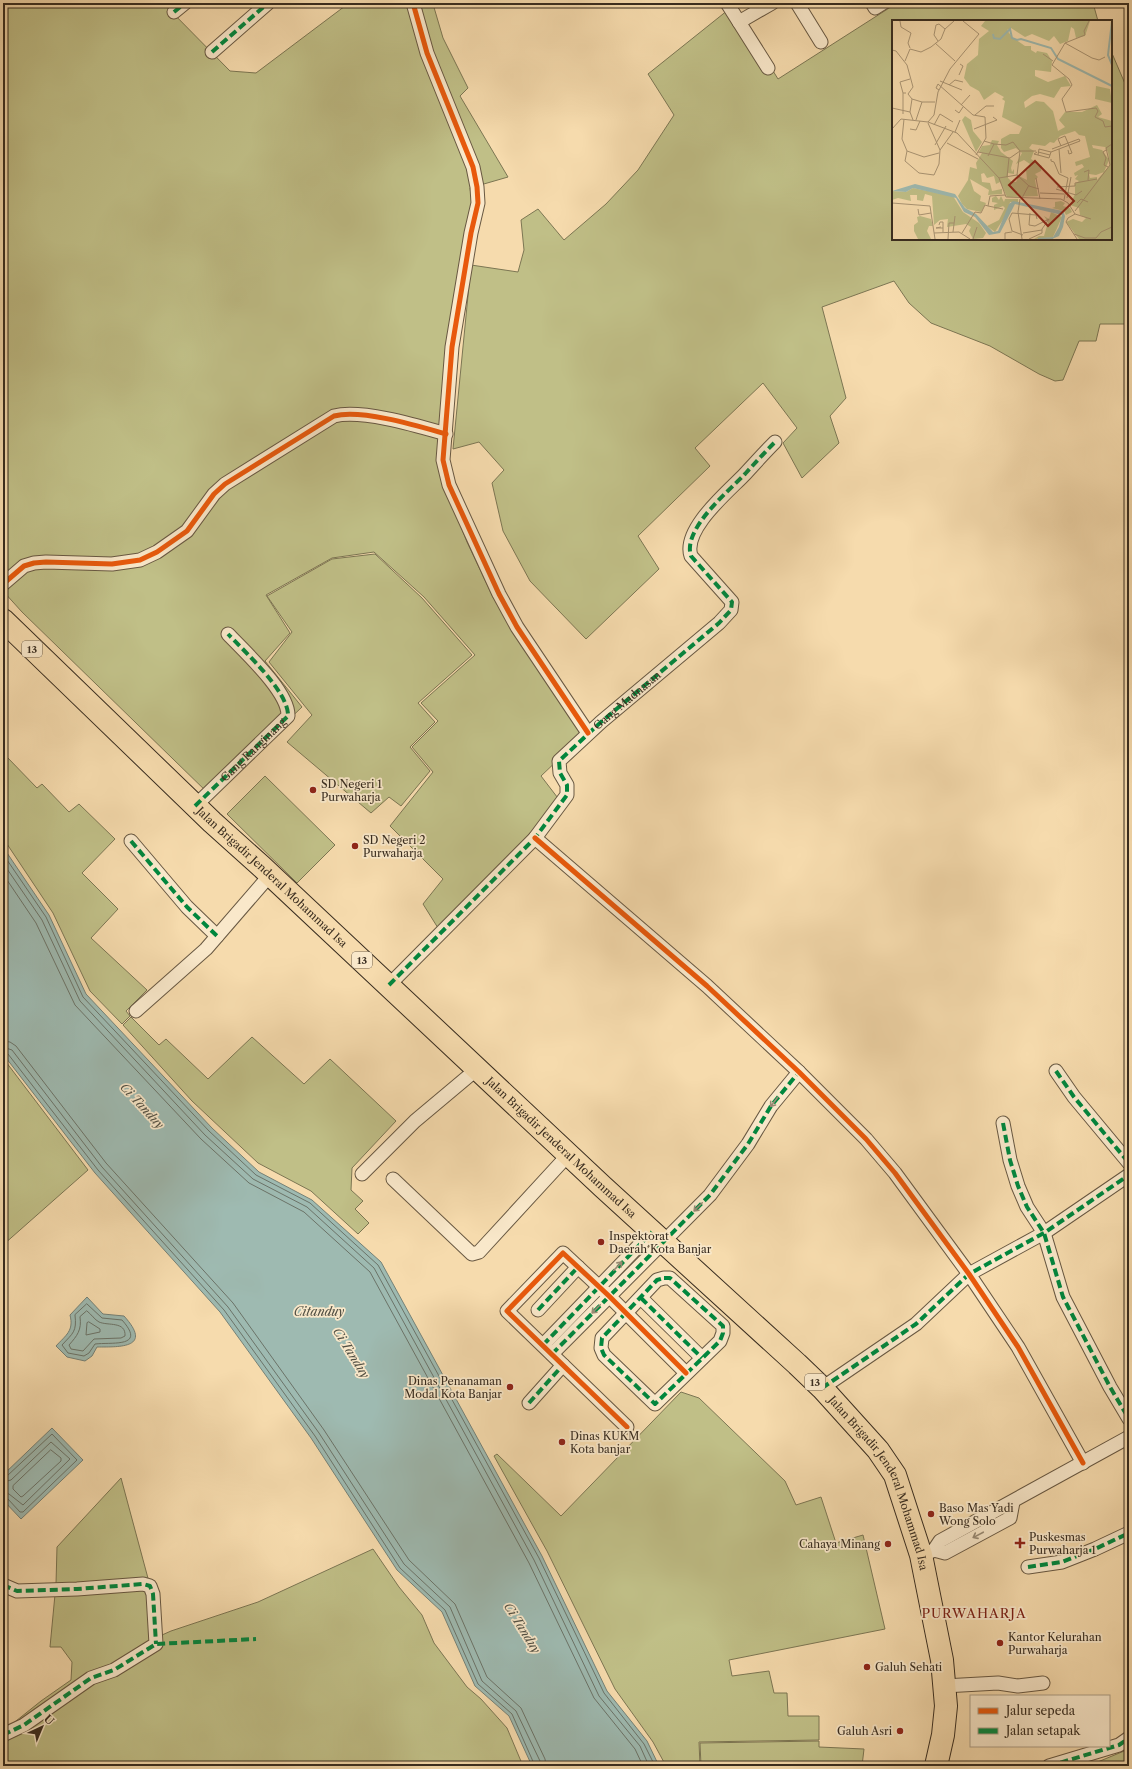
<svg xmlns="http://www.w3.org/2000/svg" width="1132" height="1769" viewBox="0 0 1132 1769" font-family="'Libre Caslon Text',serif">
<rect width="100%" height="100%" fill="#f6dbad"/>
<filter id="stains"><feTurbulence type="fractalNoise" baseFrequency=".005" numOctaves="4"/><feColorMatrix values="0 0 0 0 .2 0 0 0 0 .09 0 0 0 0 .02 0 0 0 .5 -.17"/></filter>
<radialGradient id="worn" r=".72"><stop offset=".6" stop-color="#630" stop-opacity="0"/><stop offset="1" stop-color="#630" stop-opacity=".3"/></radialGradient>
<!-- green -->
<g fill="#c0bf87" stroke="#7c7653">
<path d="M3 3H163L230 71 256 73 349 3 433 4 443 38 468 88 460 96 508 177 470 188 472 202 445 486 467 542 493 597 512 630 583 736 541 776 564 806 438 928 423 904 443 879 390 826 433 772 412 747 438 721 421 703 475 655 424 597 374 552 332 558 266 595 290 633 265 661 302 707 210 795 22 612 3 591Z"/>
<path d="M897 3H1093L1098 21H893V239H1111V51L1129 93V322L1128 324H1100L1096 341H1079L1063 380 1055 381 1039 374 990 346 931 323 909 303 894 281 822 307 846 398 830 416 839 443 802 478 783 443 797 428 763 383 695 448 710 466 638 536 659 569 586 639 530 581 503 531 492 483 504 470 479 442 453 449 471 265 518 272 524 250 521 220 538 209 564 240 606 204 638 170 674 115 648 74 733 6 778 79Z"/>
<path d="M375 554 422 598 472 655 418 703 435 722 410 747 430 771 401 806 389 797 371 813 287 742 312 715 269 662 292 632 267 596 332 559Z"/>
<path d="M7 757 37 788 42 784 69 812 79 804 115 839 82 873 118 909 91 938 147 990 126 1011 130 1016 122 1024 90 991 53 913 3 838V761Z"/>
<path d="M265 776 335 845 297 883 227 814Z"/>
<path d="M131 1017 159 1045 166 1039 208 1079 252 1037 304 1084 330 1059 396 1121 352 1168 351 1190 363 1201 355 1209 369 1223 358 1234 311 1191 258 1163 192 1101 123 1025Z"/>
<path d="M3 1058 88 1170 3 1245Z"/>
<path d="M681 1392 699 1398 785 1481 796 1505 821 1497 836 1543 863 1535 885 1629 729 1660 732 1676 769 1671 774 1693H787L788 1716H819V1740L699 1742 700 1766H666L653 1742 615 1689 547 1551 494 1456 497 1454 561 1516Z"/>
<path d="M121 1478 149 1582 153 1639 171 1631 258 1602 373 1549 399 1587 422 1615 434 1643 467 1687 481 1699 507 1728 523 1766H3V1728L11 1725 41 1701 71 1680 72 1662 61 1647H50L56 1584 57 1547Z"/>
<path d="M819 1741V1747L864 1749 862 1766H829L828 1763 796 1765 795 1766H701L700 1743Z"/>
<path d="M1129 1749V1766H1088Z"/>
</g>
<!-- water -->
<g fill="#9ebab1" stroke="#758177">
<path d="M3 847 49 915 86 994 212 1128 259 1172 312 1200 381 1262 542 1556 607 1691 647 1741 659 1766H532L509 1716 475 1686 442 1612 397 1570 311 1438 220 1312 95 1173 3 1054Z"/>
<path d="M87 1297 103 1314 124 1316C153 1348 121 1347 97 1347L92 1356 85 1361 67 1357 56 1346C66 1335 74 1331 70 1315Z"/>
<path d="M52 1428 83 1460 21 1519 3 1500V1475Z"/>
</g>
<g fill="none" stroke-linecap="round" stroke-linejoin="round">
<!-- shore -->
<g stroke="#6b7368" stroke-width="1">
<path d="M3 854 46 917 83 997 209 1131 256 1175 310 1203 378 1265 539 1558 604 1693 644 1744 655 1766"/>
<path d="M3 863 42 920 80 1001 205 1135 253 1179 307 1207 374 1268 534 1560 599 1696 640 1746 649 1766"/>
<path d="M3 874 36 923 75 1005 201 1139 249 1183 304 1212 370 1272 529 1563 594 1698 635 1749 643 1766"/>
<path d="M3 1041 10 1042 16 1046 106 1163 233 1303 324 1430 409 1560 455 1604 487 1677 521 1708 545 1759 546 1766"/>
<path d="M3 1047 12 1050 102 1167 228 1307 319 1433 404 1564 450 1607 482 1681 516 1711 540 1761V1766"/>
<path d="M3 1052 8 1054 98 1170 224 1310 315 1436 400 1568 445 1610 478 1684 512 1714 535 1766"/>
<path d="M87 1304 102 1318 122 1320C147 1348 112 1342 95 1344L89 1353 84 1356 68 1353 62 1345C73 1333 77 1332 75 1315Z"/>
<path d="M87 1311C91 1314 95 1320 99 1322 108 1326 126 1321 125 1336L121 1338 94 1339 83 1351 71 1349 69 1345C77 1336 82 1330 80 1317Z"/>
<path d="M89 1322 100 1329V1332L86 1335 87 1323Z"/>
<path d="M51 1450 61 1458V1461L23 1496 21 1497 13 1489V1486Z"/>
<path d="M3 1477 7 1476 52 1434 77 1460 23 1512H20L7 1498 3 1497"/>
<path d="M3 1482 11 1480 51 1442 70 1459 23 1505 9 1494 3 1492"/>
</g>
<!-- minor casing -->
<g stroke="#685842" stroke-width="15">
<g id="minor">
<path d="M413 3 427 53 473 167 477 187 478 203 471 233 452 347 443 460 449 485 499 594 517 627 588 733"/>
<path d="M727 3 768 68"/>
<path d="M797 3 821 42"/>
<path d="M872 3 875 8 883 3"/>
<path d="M174 12 185 3"/>
<path d="M739 22 772 3"/>
<path d="M212 52 268 3"/>
<path d="M3 584 24 566 34 563 46 562 112 564 140 560 157 552 187 531 214 494 225 484 334 416C362 409 418 426 446 434"/>
<path d="M195 806 288 716C289 692 245 652 228 634"/>
<path d="M535 838 707 986 799 1072 866 1139 895 1173 969 1274 1018 1347 1083 1463"/>
<path d="M131 841 187 907 217 936"/>
<path id="s1" d="M389 985 535 838 567 795V785L560 773 559 761 601 722 719 623 731 610 732 602 691 556C682 529 729 491 745 474 755 463 765 452 775 442"/>
<path d="M136 1011 206 949 270 875"/>
<path d="M1056 1071 1074 1097 1129 1163"/>
<path d="M1003 1123 1010 1160 1018 1186 1027 1207 1044 1233 1063 1297 1110 1387 1129 1419"/>
<path d="M362 1174 415 1121 477 1069"/>
<path d="M393 1179 472 1254 479 1252 569 1154"/>
<path d="M664 1278H670L723 1326V1333L720 1341 655 1404 604 1355 601 1348 602 1338 657 1280Z"/>
<path d="M641 1298 702 1358"/>
<path d="M538 1310 578 1267"/>
<path d="M543 1345 652 1232"/>
<path d="M552 1354 710 1195 748 1144 771 1106 799 1072"/>
<path d="M822 1388 916 1324 969 1274 1044 1233 1129 1175"/>
<path d="M529 1403 563 1365"/>
<path d="M627 1427 507 1311 563 1253 609 1296 686 1373"/>
<path d="M934 1550 940 1541 1129 1437"/>
<path d="M926 1554 934 1550 945 1553 1010 1518 1013 1502"/>
<path d="M1028 1567 1062 1562 1095 1549 1129 1533"/>
<path d="M3 1585 17 1591 77 1589 143 1584 150 1586 153 1594 156 1644 114 1670 91 1678 24 1725 3 1735"/>
<path d="M944 1686 998 1683 1018 1686 1043 1683"/>
<path d="M1049 1766 1119 1745 1129 1738"/>
</g>
</g>
<!-- trunk casing -->
<g stroke="#382c1f" stroke-width="24">
<g id="trunk">
<path id="s2" d="M3 620 212 822 261 866 603 1187 797 1364 822 1388 878 1450 895 1475 921 1555 942 1660 946 1706 943 1735 936 1766"/>
</g>
</g>
<!-- minor -->
<use href="#minor" stroke="#f9e8ca" stroke-width="13"/>
<!-- trunk -->
<use href="#trunk" stroke="#f6dbad" stroke-width="22"/>
<!-- quiet -->
<g stroke="#00873e" stroke-width="4" stroke-dasharray="8 4" stroke-linecap="butt">
<path d="M174 12 185 3"/>
<path d="M212 52 268 3"/>
<path id="s3" d="M195 806 288 716C289 692 245 652 228 634"/>
<path d="M131 841 187 907 217 936"/>
<path d="M389 985 535 838 567 795V785L560 773 559 761 601 722 719 623 731 610 732 602 691 556C682 529 729 491 745 474 755 463 765 452 775 442"/>
<path d="M1056 1071 1074 1097 1129 1163"/>
<path d="M1003 1123 1010 1160 1018 1186 1027 1207 1044 1233 1063 1297 1110 1387 1129 1419"/>
<path d="M664 1278H670L723 1326V1333L720 1341 655 1404 604 1355 601 1348 602 1338 657 1280Z"/>
<path d="M641 1298 702 1358"/>
<path d="M538 1310 578 1267"/>
<path d="M543 1345 652 1232"/>
<path d="M552 1354 710 1195 748 1144 771 1106 799 1072"/>
<path d="M822 1388 916 1324 969 1274 1044 1233 1129 1175"/>
<path d="M529 1403 563 1365"/>
<path d="M1028 1567 1062 1562 1095 1549 1129 1533"/>
<path d="M3 1585 17 1591 77 1589 143 1584 150 1586 153 1594 156 1644"/>
<path d="M3 1735 24 1725 91 1678 114 1670 156 1644 256 1639"/>
<path d="M1049 1766 1119 1745 1129 1738"/>
</g>
<!-- cycleway casing -->
<g stroke="#f9e8ca" stroke-width="8">
<g id="cycleway">
<path d="M413 3 427 53 473 167 477 187 478 203 471 233 452 347 443 460 449 485 499 594 517 627 588 733"/>
<path d="M3 584 24 566 34 563 46 562 112 564 140 560 157 552 187 531 214 494 225 484 334 416C362 409 418 426 446 434"/>
<path d="M535 838 707 986 799 1072 866 1139 895 1173 969 1274 1018 1347 1083 1463"/>
<path d="M627 1427 507 1311 563 1253 609 1296 686 1373"/>
</g>
</g>
<!-- cycleway -->
<use href="#cycleway" stroke="#e8590c" stroke-width="5"/>
</g>
<!-- one-way arrows -->
<defs><path id="oneway-shaft" d="M-6 0H5M1.5-3L5.5 0L1.5 3" fill="none" stroke-width="1.6" stroke-linecap="round" stroke-linejoin="round"/></defs>
<g stroke="#988a74">
<use href="#oneway-shaft" transform="translate(774 1102) rotate(127)"/>
<use href="#oneway-shaft" transform="translate(698 1207) rotate(135)"/>
<use href="#oneway-shaft" transform="translate(618 1266) rotate(-46)"/>
<use href="#oneway-shaft" transform="translate(596 1309) rotate(135)"/>
<use href="#oneway-shaft" transform="translate(978 1535) rotate(152)"/>
</g>
<!-- markers -->
<g fill="#8f2418" stroke="#f9e8ca" stroke-width="1.5">
<circle cx="313" cy="790" r="4"/>
<circle cx="355" cy="846" r="4"/>
<circle cx="601" cy="1242" r="4"/>
<circle cx="510" cy="1387" r="4"/>
<circle cx="562" cy="1442" r="4"/>
<circle cx="931" cy="1514" r="4"/>
<path d="M1018 1537h4v4h4v4h-4v4h-4v-4h-4v-4h4z"/>
<circle cx="888" cy="1544" r="4"/>
<circle cx="1000" cy="1643" r="4"/>
<circle cx="867" cy="1667" r="4"/>
<circle cx="900" cy="1731" r="4"/>
</g>
<g text-anchor="middle" stroke-width="3.5" stroke-linejoin="round" paint-order="stroke">
<!-- shield labels -->
<g fill="#f9e8ca" stroke="#726452" stroke-width="1">
<rect x="22" y="641" width="20" height="16" rx="3"/>
<rect x="352" y="952" width="20" height="16" rx="3"/>
<rect x="805" y="1374" width="20" height="16" rx="3"/>
</g>
<g font-size="10" font-weight="bold" fill="#382c1f">
<text x="32" y="653">13</text>
<text x="362" y="964">13</text>
<text x="815" y="1386">13</text>
</g>
<!-- street labels -->
<g font-size="11" fill="#382c1f" stroke="#f9e8ca">
<text dy="4" stroke="none"><textPath href="#s1" startOffset="388">Gang Madnasan</textPath></text>
<text dy="4" stroke="none"><textPath href="#s3" startOffset="81">Gang Ranginang</textPath></text>
<text dy="4" stroke="none"><textPath href="#s2" startOffset="372">Jalan Brigadir Jenderal Mohammad Isa</textPath></text>
<text dy="4" stroke="none"><textPath href="#s2" startOffset="768">Jalan Brigadir Jenderal Mohammad Isa</textPath></text>
<text dy="4" stroke="none"><textPath href="#s2" startOffset="1236">Jalan Brigadir Jenderal Mohammad Isa</textPath></text>
</g>
<!-- poi labels -->
<g font-size="11" fill="#382c1f" stroke="#f9e8ca" text-anchor="start">
<text x="321" y="788">SD Negeri 1<tspan x="321" dy="13">Purwaharja</tspan></text>
<text x="363" y="844">SD Negeri 2<tspan x="363" dy="13">Purwaharja</tspan></text>
<text x="609" y="1240">Inspektorat<tspan x="609" dy="13">Daerah Kota Banjar</tspan></text>
<text x="502" y="1385" text-anchor="end">Dinas Penanaman<tspan x="502" dy="13">Modal Kota Banjar</tspan></text>
<text x="570" y="1440">Dinas KUKM<tspan x="570" dy="13">Kota banjar</tspan></text>
<text x="939" y="1512">Baso Mas Yadi<tspan x="939" dy="13">Wong Solo</tspan></text>
<text x="1029" y="1541">Puskesmas<tspan x="1029" dy="13">Purwaharja 1</tspan></text>
<text x="880" y="1548" text-anchor="end">Cahaya Minang</text>
<text x="1008" y="1641">Kantor Kelurahan<tspan x="1008" dy="13">Purwaharja</tspan></text>
<text x="875" y="1671">Galuh Sehati</text>
<text x="892" y="1735" text-anchor="end">Galuh Asri</text>
</g>
<!-- water labels -->
<g font-size="12" font-style="italic" fill="#525044" stroke="#f9e8ca">
<text transform="translate(142 1106) rotate(47)" y="4">Ci Tanduy</text>
<text x="319" y="1316">Citanduy</text>
<text transform="translate(351 1353) rotate(58)" y="4">Ci Tanduy</text>
<text transform="translate(522 1628) rotate(58)" y="4">Ci Tanduy</text>
</g>
<!-- quarter labels -->
<g font-size="13" letter-spacing="1" fill="#7a1f14" stroke="#f9e8ca">
<text x="974" y="1618">PURWAHARJA</text>
</g>
</g>
<!-- overview -->
<g transform="translate(892 20)">
<rect width="220" height="220" fill="#f6dbad"/>
<path d="M93 1H198L193 16 184 18 182 9 179 7 176 21 168 24 162 16 157 21 140 14 133 17 119 8 115 10 120 17 133 26H139V30L144 33 145 31 155 33 160 41 159 52 143 50V56L156 62 173 56 179 66 169 67 162 78 148 74 140 76 132 82 133 88 144 81 152 82 161 91 166 111 173 107 167 100 173 92H190L205 85 210 94 206 97 220 101V219H187L174 202 181 199 190 202 194 198 188 195 187 188 178 185 183 174V164L187 161 183 159 186 155 183 156 182 153 192 147 190 144 184 146 183 142 198 137 193 116 187 115 183 111 168 116 162 123 158 122 153 126 140 124 137 128 142 131 139 139 150 146 149 151 143 154 146 157 143 160 146 176 115 177 108 162 104 164 102 156 95 158 92 153 89 154 90 162 98 163 100 171 110 169V174L96 175 97 170 78 159 82 171 89 176 88 181 94 183 89 192 75 189 70 184 66 176 76 160 78 147 85 149 84 143 90 133 87 132 90 126 98 125 100 120 107 121 105 125 109 132 121 141 119 148 120 152 122 149V154L116 153V158L120 162H124L127 156 135 160 134 149 136 150 138 144 132 140 124 144 130 133 124 128 112 132 109 128V119L118 114H127L130 107 110 97 113 81 110 79 112 77 103 72 92 80 87 71 78 66 72 58 75 44 86 35 87 19 97 11 89 6ZM200 125 213 127 216 132 218 145 205 160V157L198 158 197 154 204 155 212 152 217 140 210 130 201 128ZM204 66 218 69 220 83 203 79ZM73 96 79 100 81 111 90 122 84 132 70 100ZM21 168 61 176 71 192 87 203 94 213 91 218 81 219 77 211 79 207 74 204 55 207 56 199 48 200 42 205 40 176 33 174 31 181 25 180V175H18L19 181 6 178 0 180V171L14 172ZM104 176 107 180 109 176 112 182 113 179H126V182H118L116 192 103 212 95 206 107 200 113 188 111 186 102 190V185L106 183 100 182V178ZM169 181 173 183 171 186 178 188 180 192 174 195 172 191 160 188 163 187V182ZM159 192 170 197 161 217 142 219 147 216H152L156 202 152 196 157 199ZM28 196 39 199 41 206H37L35 211 39 219H26L22 211V205L26 202 25 197Z" fill="#c0bf87" fill-rule="evenodd"/>
<path d="M23 164 63 174 73 188 84 194 101 212 106 211 117 184 121 181 171 191 173 196 171 207 167 216 160 219 167 207 170 195 123 184 108 213 97 215 83 197 72 192 64 178 21 168 14 172 0 171Z" fill="#9ebab1"/>
<path fill="none" stroke="#9ebab1" stroke-width="2" d="M220 1 216 35 220 45M101 14 102 18 108 19 118 9 120 18 125 20 129 19 159 28 166 39 220 66M146 219 161 218"/>
<path fill="none" stroke="#aa9574" stroke-width="1" d="M8 1 9 7 19 13 16 23 18 28M197 1 192 11 193 15 173 23 160 45 177 59 180 65 170 79 174 92 204 88 206 91 203 97 211 101 213 107 220 106M46 21 42 15 44 5 47 4 53 9M43 23 63 41M173 23 200 38 207 40 213 37M0 30 4 31 15 45 21 67 16 74 20 79 18 92 21 100M151 34 161 41M13 41 18 29 29 32 39 27 49 19 53 9 62 1M67 55 71 46 68 44M48 61 70 70M57 65 63 60 71 62M47 70 44 68 46 64 81 95 93 97 94 118 84 135M0 72V87M11 73V94M14 73H11L8 62 18 59M20 79 30 82 24 100M30 82H43M69 85 78 75M0 88 18 92M63 90 67 93 71 87M83 95 94 86H102M12 99 10 119 15 131 13 141M36 102 42 95 46 72 58 49 87 14 71 1M36 103 48 130M42 105 48 94 61 102M0 109 9 99 36 102 65 113 107 158 114 177 169 179 176 183 183 194 176 198 174 202 185 219M18 109 24 110 28 101M82 109 105 100 101 97M63 112 68 100M92 121 102 124 96 136M55 123 86 139M43 125 54 106M169 126 166 119 173 116 180 133 177 134 176 130M160 129 187 119 188 121M167 129 169 153M214 130 211 132 214 138 212 145 216 147M15 131 32 137 47 133M86 132 118 138 128 131 121 122 114 125 102 124M145 132 142 134 157 138 159 132M146 132 158 135M146 135 147 129 159 132 188 121M159 139V141L162 142 167 154 176 158 172 180M13 141 27 153 42 155 47 144 48 130 61 112M192 152 197 150 196 160M125 155 137 166 147 169M115 157 117 138M107 158 125 155 128 131H144M144 158 148 179M165 167 183 166V163L205 159M164 169 184 175 190 171M148 173 172 174M130 178 137 165M175 178 179 157M128 179 126 192 130 219M0 183 38 186 43 219M185 183 189 179 196 182M96 186 111 189M26 189 27 195 39 193M183 191 218 145 214 128 220 124M138 193 137 205 143 206 157 199M183 194 199 199M47 205 48 202H51V212M49 207 44 208H51M61 212 63 196M42 213 67 212 78 219M70 213 83 192 89 193 93 185 96 186 98 176 113 175M131 213 150 210M182 214 193 218H204L209 212 220 207M131 215 120 211 117 199 120 193 144 195 145 199M56 219 57 203H62M81 219 85 207M113 219V213L120 212M137 219 150 213V209L157 199"/>
<path fill="#8f2418" fill-opacity="0.15" stroke="#8f2418" stroke-width="2" d="M143 141 182 181 156 206 117 165Z"/>
<rect width="220" height="220" fill="none" stroke="#382c1f" stroke-width="2"/>
</g>
<!-- margin -->
<rect width="1132" height="1769" fill="none" stroke="#f6dbad" stroke-width="16"/>
<rect x="4" y="4" width="1124" height="1761" fill="none" stroke="#382c1f" stroke-width="2"/>
<rect x="8" y="8" width="1116" height="1753" fill="none" stroke="#382c1f"/>
<!-- legend -->
<rect x="970" y="1695" width="140" height="52" fill="#f9e8ca" stroke="#ac9d86"/>
<rect x="978" y="1708" width="20" height="6" fill="#e8590c" stroke="#ac9d86"/>
<text x="1006" y="1715" font-size="12" fill="#382c1f">Jalur sepeda</text>
<rect x="978" y="1728" width="20" height="6" fill="#00873e" stroke="#ac9d86"/>
<text x="1006" y="1735" font-size="12" fill="#382c1f">Jalan setapak</text>
<!-- north arrow -->
<g transform="translate(42 1727) rotate(44)" stroke="#f9e8ca" stroke-width="3" paint-order="stroke">
<path d="M0-3L7 15L0 10L-7 15Z" fill="#382c1f"/>
<text y="-6" font-size="11" font-weight="bold" text-anchor="middle" fill="#382c1f">U</text>
</g>
<rect width="100%" height="100%" filter="url(#stains)"/>
<rect width="100%" height="100%" fill="url(#worn)"/>
</svg>
